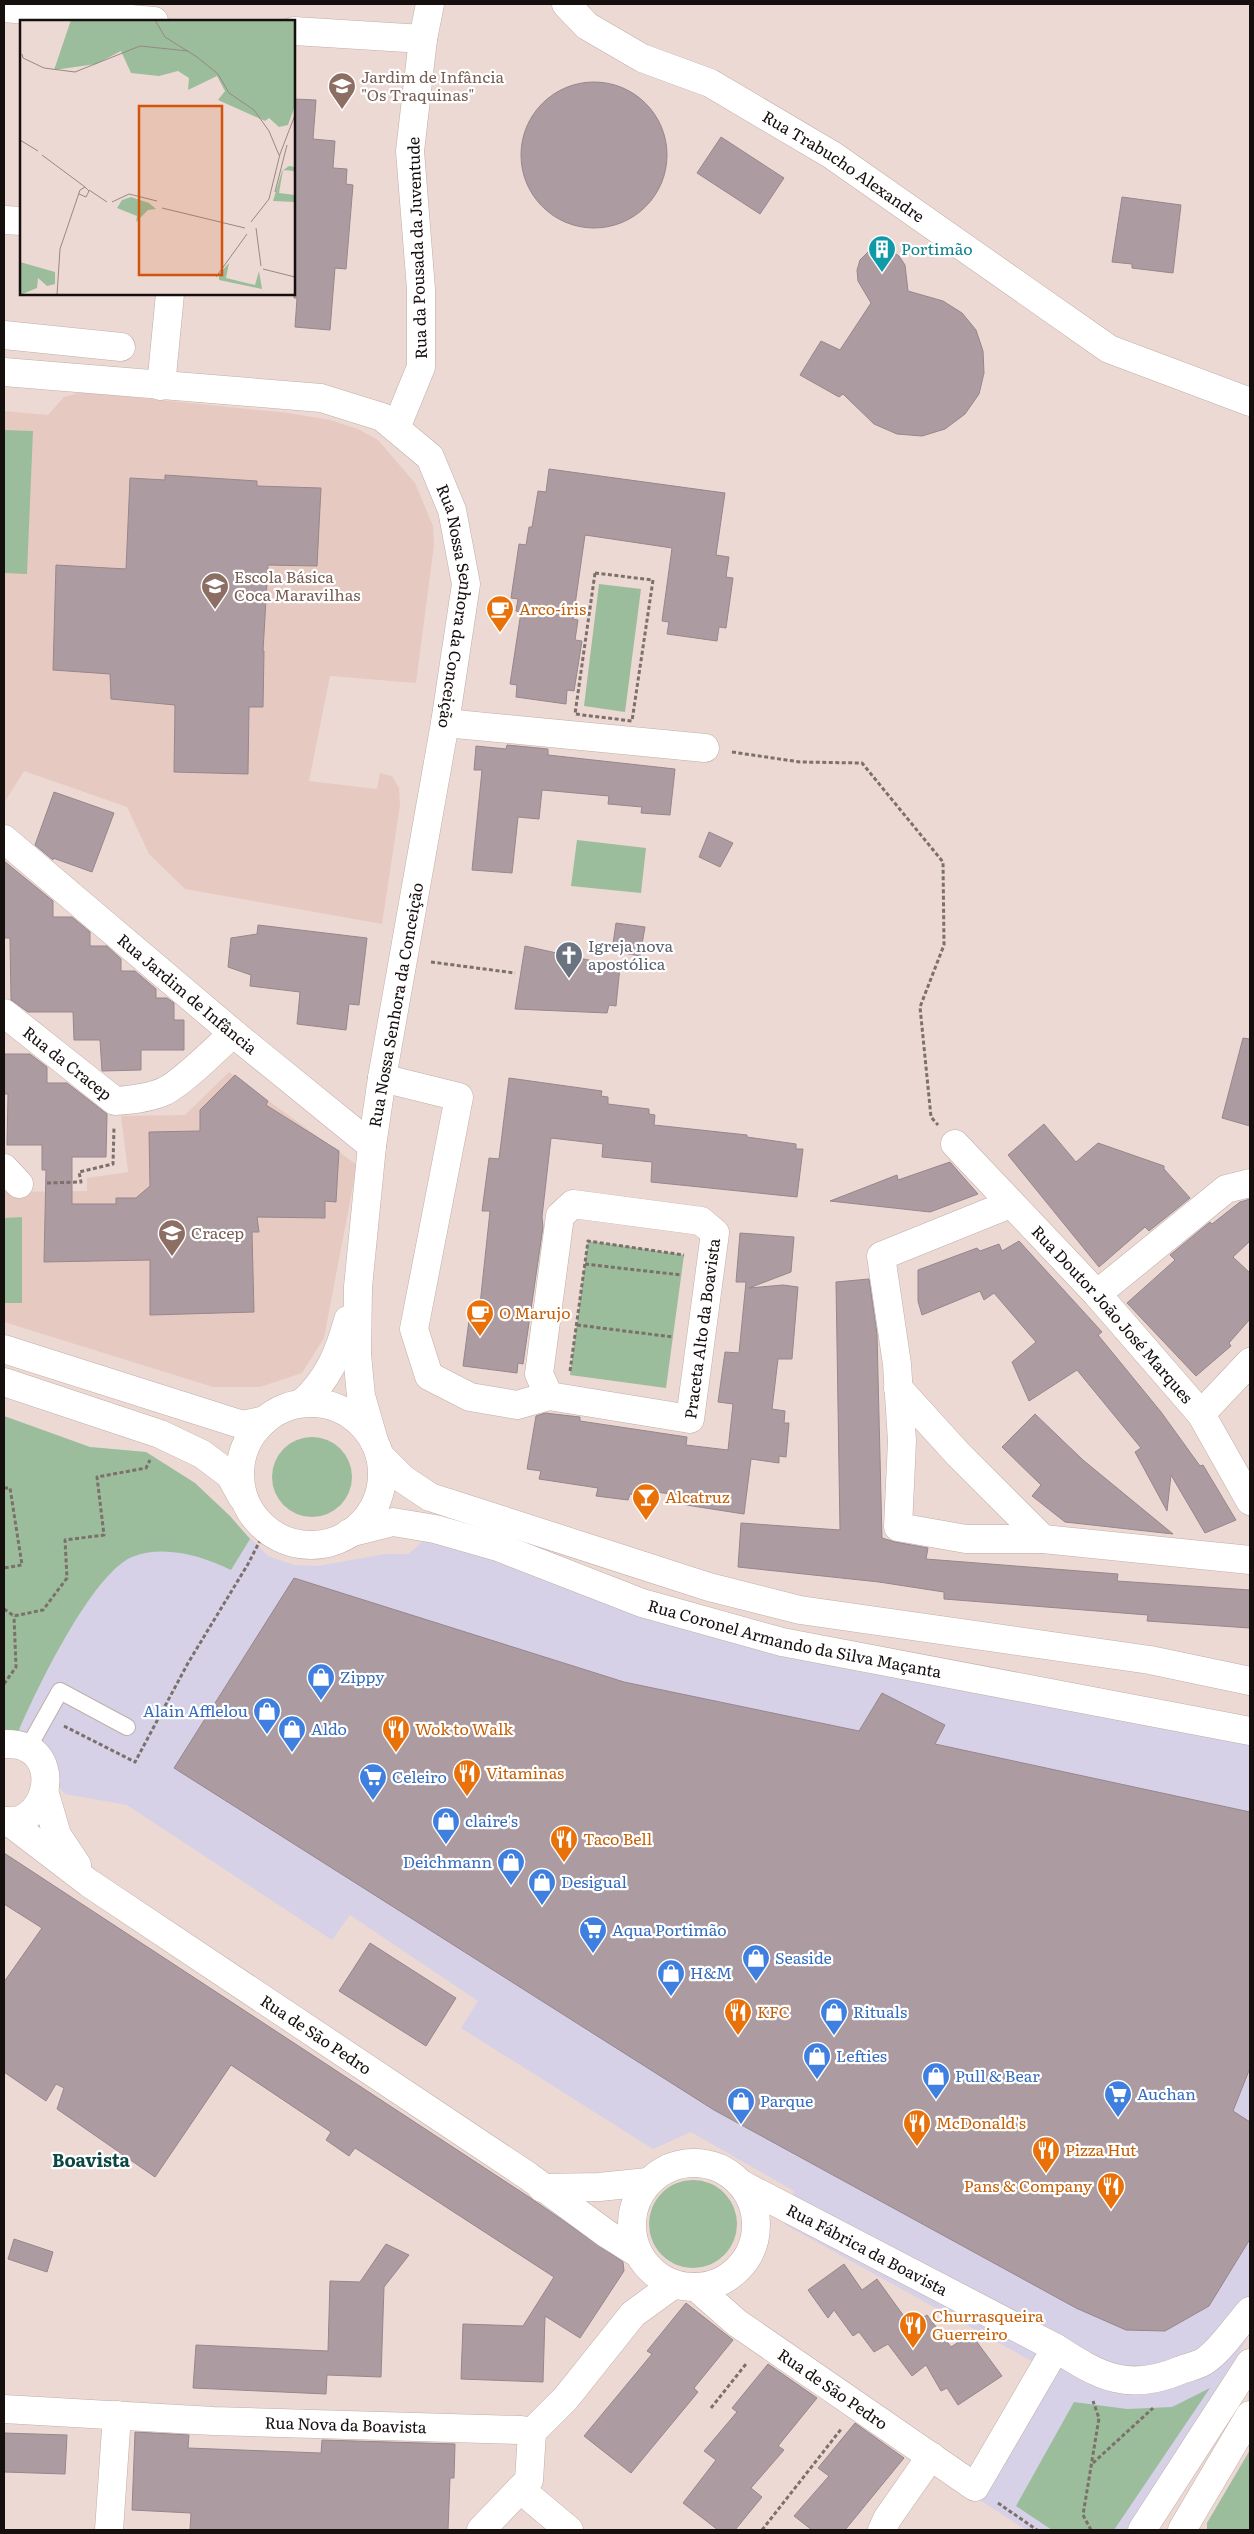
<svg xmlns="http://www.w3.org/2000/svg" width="1254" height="2534" viewBox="0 0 1254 2534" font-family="Literata,serif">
<rect width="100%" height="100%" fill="#edd9d3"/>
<!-- commercial -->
<path fill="#d6d1e6" d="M4 1416 90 1447 146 1452 195 1483 268 1556 294 1565 318 1566 385 1554H409L435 1529 642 1603 1250 1731V2333L1228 2372 1126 2530H1026L963 2489 1037 2364 784 2224 794 2191 691 2132 653 2149 461 2028 478 2001 350 1915 332 1940 127 1805 65 1794 56 1784 47 1747 19 1730 4 1733Z"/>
<!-- built -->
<g fill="#e6cac1">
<path d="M82 392 289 413 330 420 358 429 378 440 415 483 433 526 434 545 416 683 330 676 309 781 377 789 380 773 392 776 399 788 400 805 382 924 185 889 149 854 127 807 24 771 4 803V411L48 415 64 397Z"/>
<path d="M229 1072 357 1165 324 1338 302 1373 260 1387H213L4 1322V1192L87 1191V1178L128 1172 121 1116 185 1115Z"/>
</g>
<!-- green -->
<g fill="#9bbd9b">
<path d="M4 430 33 431 27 574 4 573Z"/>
<path d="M599 584 641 589 625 712 584 706Z"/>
<path d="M577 840 646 848 641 893 571 886Z"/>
<path d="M22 1217V1303H4V1218Z"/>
<path d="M588 1241 684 1255 666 1388 570 1375Z"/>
<path d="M4 1416 90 1447 146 1452 195 1483 230 1516 250 1539 231 1570C203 1556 163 1544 132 1557 92 1574 37 1688 19 1730L4 1733Z"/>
<circle cx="312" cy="1477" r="40"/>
<circle cx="693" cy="2224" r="44"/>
<path d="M1210 2388 1114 2530H1052L1016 2506 1074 2402 1127 2409 1172 2407Z"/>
<path d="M1250 2450V2530H1207V2523Z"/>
</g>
<!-- building -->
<g fill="#ad9ba2" stroke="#97868d">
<circle cx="594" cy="155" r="73"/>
<path d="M294 99 316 100 313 139 335 141 333 168 347 169 346 184 353 185 346 269 335 268 330 330 295 327 297 298H294Z"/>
<path d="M721 137 784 178 760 214 697 173Z"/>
<path d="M1122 197 1181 205 1173 273 1132 268V264L1112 262Z"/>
<path d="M879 249 890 250 899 256 905 265 908 291 943 301 962 313 976 330 983 351 984 373 979 394 965 414 945 429 922 436 897 434 874 424 843 394 839 397 800 375 821 341 840 350 871 303 858 281 857 270 860 260 868 252Z"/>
<path d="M549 469 725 493 716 555 729 557 726 577 733 578 726 628 719 627 717 641 667 634 669 622 662 621 672 548 585 535 573 619 578 620 575 640 582 641 574 691 567 690 566 704 516 697 517 685 510 684 521 612 516 611 518 599 511 598 519 544 526 545 529 527H532L538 491 546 492Z"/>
<path d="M165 475 257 481V486L321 488 317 566 268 565 263 651H264L263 707H249L248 774 174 772 175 705 111 699 110 674 53 670 56 565 126 569 130 478 165 480Z"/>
<path d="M507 745 548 749V755L675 769 670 815 641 813 642 807 608 804 609 796 542 790 539 819 518 817 512 873 472 870 482 770H474L476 746 506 749Z"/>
<path d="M54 792 114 813 92 872 53 858V860L35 845Z"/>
<path d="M709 832 733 843 720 867 699 857Z"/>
<path d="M4 861 53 901V917H72L90 932V946H107L121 959V971H135L156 989V998H167L174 1003V1020H184V1050H141V1070L102 1071 100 1040H74L73 1012H28L11 1000 10 938H4Z"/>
<path d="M616 923 645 927 640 956 612 951Z"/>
<path d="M258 925 367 938 359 1005 349 1004 346 1030 297 1024 300 992 250 986 251 975 228 967 231 938 257 934Z"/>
<path d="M525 946 620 967 616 1006 609 1005 607 1013 515 1009Z"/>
<path d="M1243 1038 1250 1039V1126L1222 1118Z"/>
<path d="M4 1054H30L47 1067V1083H67L107 1114 106 1157H72V1204H116V1198H136L150 1186 149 1132 200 1131V1110L235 1075 268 1101 266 1105 339 1151 336 1202 325 1201V1218L257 1217 259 1232H252L254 1312 150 1315V1260L44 1262 46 1170H42V1145H7L8 1094H4Z"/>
<path d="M509 1078 602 1091 601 1096 608 1097V1104L649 1109V1114L655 1115 654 1125 747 1135V1137L796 1144V1149H803L797 1197 651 1182 652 1162 602 1157 603 1144 551 1138 542 1217 543 1227 523 1364 518 1363 517 1373 463 1366 470 1313 479 1314 490 1211H482L489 1158 499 1159Z"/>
<path d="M1044 1124 1076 1162 1098 1143 1164 1166V1169L1190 1198 1149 1231 1145 1227 1099 1267 1008 1155Z"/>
<path d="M950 1162 978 1194 930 1212 830 1201 897 1175 898 1180Z"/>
<path d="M1250 1199V1241L1233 1257 1250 1273V1319L1229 1343 1231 1346 1196 1376 1127 1303 1175 1260 1170 1255 1210 1222 1212 1224 1240 1202Z"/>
<path d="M740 1233 794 1237 791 1272 749 1288 783 1285 798 1287 792 1359H778L772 1409 785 1411 784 1423H789L786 1457 779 1456V1463L751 1459 744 1514 686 1505 687 1496 640 1490 639 1496 630 1494 628 1500 596 1496 598 1488 539 1479 541 1471 527 1469 536 1416 545 1413 580 1417V1421L687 1437 686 1445 728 1450 733 1404 718 1402 725 1352 739 1353 746 1282H736Z"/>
<path d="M1019 1241 1102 1332 1098 1335 1161 1412 1200 1466 1203 1465 1236 1520 1205 1533 1171 1475 1167 1511 1135 1452 1141 1448 1077 1370 1029 1401 1012 1362 1036 1342 994 1293 984 1300 980 1291 922 1315 918 1301V1270L977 1248 980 1251 999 1244 1002 1251Z"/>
<path d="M869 1279 877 1334 882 1538 895 1542 928 1548 926 1559 1118 1574 1117 1581 1250 1590V1628L1147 1621 1148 1615 944 1599V1592L879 1582 738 1567 741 1523 840 1530 836 1282Z"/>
<path d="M1035 1414 1083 1460 1173 1534 1065 1522 1032 1496 1041 1485 1002 1447Z"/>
<path d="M294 1578 624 1682 859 1731 882 1693 945 1725 935 1744 1250 1812V2068L1233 2111 1250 2122V2239L1209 2306 1165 2331 1126 2330 1076 2308 714 2110 174 1768Z"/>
<path d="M4 1853 529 2197 623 2262 624 2271 580 2338 545 2316 543 2382 461 2379 463 2324 523 2326 554 2277 355 2148 349 2156 326 2140 331 2132 231 2065 155 2177 57 2109 64 2088 56 2084 46 2101 4 2072V1982L42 1928 4 1904Z"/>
<path d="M370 1943 456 1998 426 2046 339 1991Z"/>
<path d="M14 2239 53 2252 47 2272 8 2259Z"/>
<path d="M386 2244 409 2255 384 2287 381 2377 327 2375 326 2394 193 2388 196 2345 328 2351 330 2281 360 2282Z"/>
<path d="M844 2264 862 2290 877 2279 911 2326 927 2315 951 2347 971 2334 1002 2376 958 2405 947 2388 941 2391 926 2365 912 2376 888 2344 874 2352 859 2332 853 2336 834 2310 828 2318 808 2290Z"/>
<path d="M686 2303 733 2340 694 2388 698 2392 631 2473 584 2436 652 2354 647 2351Z"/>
<path d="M768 2364 817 2398 778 2446 784 2450 751 2488 762 2497 735 2530H718L683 2503 716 2460 704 2451 737 2412 732 2408Z"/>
<path d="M855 2423 904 2458 845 2530H812L794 2516 829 2476 818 2468Z"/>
<path d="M135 2432 189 2435 188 2448 321 2453 322 2440 455 2444 454 2478H450L448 2530H190L191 2513 132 2510Z"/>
<path d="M4 2433 67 2435 65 2474 4 2472Z"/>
</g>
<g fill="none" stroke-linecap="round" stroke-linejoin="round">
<!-- service casing -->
<g stroke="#c0aea7" stroke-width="18">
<path id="service" d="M28 1748 60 1691 127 1727"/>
</g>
<!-- minor casing -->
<g stroke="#c0aea7" stroke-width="29">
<g id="minor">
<path id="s1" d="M566 4 587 26 642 58 710 83 832 155 1109 349 1250 402"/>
<path d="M4 8 154 21"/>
<path d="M294 31 423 39"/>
<path d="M4 220 21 221"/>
<path d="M4 335 121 347"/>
<path id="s2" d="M4 372 321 398 382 417 430 457 452 510 466 584 445 723 382 1078 372 1146 358 1287 357 1354 361 1396 374 1441"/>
<path d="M161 386 170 294"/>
<path d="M396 428 421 367V289L410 151 423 39 430 4"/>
<path d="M445 723 705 748"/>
<path id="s3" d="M4 839 233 1033 372 1146"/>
<path id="s4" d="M4 1013 115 1101C131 1100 150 1098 165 1091 184 1081 216 1049 233 1033"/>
<path id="s5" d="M382 1078 459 1097 414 1329 429 1376 470 1397 517 1405 549 1396 690 1419 715 1233 701 1221 573 1204 560 1216 539 1374 549 1396"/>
<path id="s6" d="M955 1144 1097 1294 1201 1414 1250 1501"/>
<path d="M4 1168 19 1184"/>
<path d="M1010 1204 881 1256 897 1364 902 1441 898 1527 966 1539H1043L1250 1560"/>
<path d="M1097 1294 1226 1189 1250 1183"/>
<path d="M898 1388 958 1454 1043 1539"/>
<path d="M302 1403C328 1380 339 1353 348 1320"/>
<path d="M1201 1414 1250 1362"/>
<path d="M4 1744C11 1744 20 1744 27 1748 62 1766 43 1827 4 1821"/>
<path d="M45 1794 57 1835 77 1865"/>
<path id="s7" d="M8 1821 89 1883 528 2176 607 2234 639 2254"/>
<circle cx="694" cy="2225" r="62"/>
<path id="s8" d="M743 2185 1056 2348C1100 2377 1129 2392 1181 2370 1189 2367 1200 2365 1206 2360 1222 2349 1237 2325 1250 2311"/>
<path d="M542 2188 599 2187 648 2182"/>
<path id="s9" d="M696 2287 737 2323 975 2487 1056 2348"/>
<path id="s10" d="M4 2409 213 2421 521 2430 532 2432 566 2398 633 2314 673 2285"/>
<path d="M520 2489 569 2530"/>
<path d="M109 2530 117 2415"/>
<path d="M481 2530 529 2480 532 2432"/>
<path d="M882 2530 887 2519 931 2456"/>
</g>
</g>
<!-- secondary casing -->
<g stroke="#c0aea7" stroke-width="29">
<g id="secondary">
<path d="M4 1349 243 1425 265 1420"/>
<path d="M4 1382 160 1434 202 1454 230 1475 242 1497"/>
<circle cx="311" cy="1474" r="71"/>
<path d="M380 1456 403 1479 430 1497 709 1587 800 1610 1150 1660 1250 1681"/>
<path id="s11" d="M349 1533 393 1522 435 1529 498 1547 642 1603 782 1642 1250 1731"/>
<path d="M1142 2530 1250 2363"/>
<path d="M1182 2530 1250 2415"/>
</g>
</g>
<!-- path -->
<g stroke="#7c706c" stroke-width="3" stroke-dasharray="4 2.5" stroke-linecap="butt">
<path d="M595 573 653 580 632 721 575 714Z"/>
<path d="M732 752 800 762 862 763 943 862 944 945 920 1007 931 1117 938 1125"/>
<path d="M431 962 515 973"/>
<path d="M47 1183 81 1182 79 1172 113 1164 114 1127"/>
<path d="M585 1264 681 1275"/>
<path d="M577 1325 673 1337"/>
<path d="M570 1371 588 1241 684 1255"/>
<path d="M4 1488H10L22 1565 4 1568"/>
<path d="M4 1609 14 1616 43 1610 67 1578 65 1540 104 1535 97 1477 146 1468 150 1460"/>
<path d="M4 1684 16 1667 14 1616"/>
<path d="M64 1726 135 1762 188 1663 248 1564 266 1529"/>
<path d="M711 2408 746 2364"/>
<path d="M1093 2463 1153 2408"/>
<path d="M998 2503 1037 2530"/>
<path d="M762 2530 842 2428"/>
<path d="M1091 2530 1083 2515 1099 2418 1093 2401"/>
</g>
<!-- service -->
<use href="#service" stroke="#fff" stroke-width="16"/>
<!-- minor -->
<use href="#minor" stroke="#fff" stroke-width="28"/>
<!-- secondary -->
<use href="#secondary" stroke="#fff" stroke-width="28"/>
</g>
<!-- icons -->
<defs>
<g id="school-pin" transform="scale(1.4375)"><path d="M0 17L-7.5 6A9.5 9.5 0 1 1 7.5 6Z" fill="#8d6e63" stroke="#fff"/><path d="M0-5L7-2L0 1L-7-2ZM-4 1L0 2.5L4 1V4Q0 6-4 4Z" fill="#fff"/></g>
<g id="building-pin" transform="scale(1.4375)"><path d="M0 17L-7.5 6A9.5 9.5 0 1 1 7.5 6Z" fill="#0f9aa8" stroke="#fff"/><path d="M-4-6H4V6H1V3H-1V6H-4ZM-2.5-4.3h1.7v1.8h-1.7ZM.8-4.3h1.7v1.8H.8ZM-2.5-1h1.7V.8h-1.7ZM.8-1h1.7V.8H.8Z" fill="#fff"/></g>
<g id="cafe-pin" transform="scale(1.4375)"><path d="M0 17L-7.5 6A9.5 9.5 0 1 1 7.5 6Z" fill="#e8710a" stroke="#fff"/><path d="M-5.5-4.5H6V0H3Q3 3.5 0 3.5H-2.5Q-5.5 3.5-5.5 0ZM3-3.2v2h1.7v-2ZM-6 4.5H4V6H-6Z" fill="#fff"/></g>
<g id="church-pin" transform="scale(1.4375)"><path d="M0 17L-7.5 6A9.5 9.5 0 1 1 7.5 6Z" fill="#6b7280" stroke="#fff"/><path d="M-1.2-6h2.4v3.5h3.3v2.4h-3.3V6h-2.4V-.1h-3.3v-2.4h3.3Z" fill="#fff"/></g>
<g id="bar-pin" transform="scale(1.4375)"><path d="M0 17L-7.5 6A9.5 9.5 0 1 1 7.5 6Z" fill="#e8710a" stroke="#fff"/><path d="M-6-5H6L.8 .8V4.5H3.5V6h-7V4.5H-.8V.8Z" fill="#fff"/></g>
<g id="shop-pin" transform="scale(1.4375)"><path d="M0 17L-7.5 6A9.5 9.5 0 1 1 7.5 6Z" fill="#3f7fe0" stroke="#fff"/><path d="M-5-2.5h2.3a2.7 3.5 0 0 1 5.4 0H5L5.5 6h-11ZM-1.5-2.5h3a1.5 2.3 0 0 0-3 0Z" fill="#fff"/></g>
<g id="restaurant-pin" transform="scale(1.4375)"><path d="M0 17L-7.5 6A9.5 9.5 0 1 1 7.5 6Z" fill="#e8710a" stroke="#fff"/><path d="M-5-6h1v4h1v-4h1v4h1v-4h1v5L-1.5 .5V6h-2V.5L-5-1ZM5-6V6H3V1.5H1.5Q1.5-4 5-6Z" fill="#fff"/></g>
<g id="supermarket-pin" transform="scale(1.4375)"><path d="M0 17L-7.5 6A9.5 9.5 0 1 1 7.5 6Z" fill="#3f7fe0" stroke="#fff"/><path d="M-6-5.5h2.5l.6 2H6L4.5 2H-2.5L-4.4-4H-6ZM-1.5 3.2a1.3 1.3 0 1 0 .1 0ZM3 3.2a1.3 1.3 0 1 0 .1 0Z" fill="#fff"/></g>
</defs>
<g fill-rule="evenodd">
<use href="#school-pin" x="342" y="86"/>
<use href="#building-pin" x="882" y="249"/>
<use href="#school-pin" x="215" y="586"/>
<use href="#cafe-pin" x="500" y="609"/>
<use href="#church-pin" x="569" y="955"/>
<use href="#school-pin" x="172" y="1233"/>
<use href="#cafe-pin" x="480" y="1313"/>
<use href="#bar-pin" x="646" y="1497"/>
<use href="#shop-pin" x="321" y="1677"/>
<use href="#shop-pin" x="267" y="1711"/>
<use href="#shop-pin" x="292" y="1729"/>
<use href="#restaurant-pin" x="396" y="1729"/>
<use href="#restaurant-pin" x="467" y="1773"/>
<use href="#supermarket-pin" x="373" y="1777"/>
<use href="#shop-pin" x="446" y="1821"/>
<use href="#restaurant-pin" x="564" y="1839"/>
<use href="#shop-pin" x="511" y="1862"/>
<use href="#shop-pin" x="542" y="1882"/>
<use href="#supermarket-pin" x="593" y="1930"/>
<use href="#shop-pin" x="756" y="1958"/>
<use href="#shop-pin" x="671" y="1973"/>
<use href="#restaurant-pin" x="738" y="2012"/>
<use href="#shop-pin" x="834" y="2012"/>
<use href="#shop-pin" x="817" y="2056"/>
<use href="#shop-pin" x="936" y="2076"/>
<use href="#supermarket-pin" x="1118" y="2094"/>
<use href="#shop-pin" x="741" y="2101"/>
<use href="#restaurant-pin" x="917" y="2123"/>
<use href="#restaurant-pin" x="1046" y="2150"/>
<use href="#restaurant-pin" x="1111" y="2186"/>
<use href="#restaurant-pin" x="913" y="2325"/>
</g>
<g text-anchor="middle" stroke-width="4.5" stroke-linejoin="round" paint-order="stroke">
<!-- education labels -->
<g font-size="16" fill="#785e54" stroke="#fff" text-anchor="start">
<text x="361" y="83">Jardim de Infância<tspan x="361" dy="18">"Os Traquinas"</tspan></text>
<text x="234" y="583">Escola Básica<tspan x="234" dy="18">Coca Maravilhas</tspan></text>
<text x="191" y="1239">Cracep</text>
</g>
<!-- street labels -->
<g font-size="16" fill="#150f0d" stroke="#fff">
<text dy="6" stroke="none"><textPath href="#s1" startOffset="324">Rua Trabucho Alexandre</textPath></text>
<text transform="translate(417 248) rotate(-92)" y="6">Rua da Pousada da Juventude</text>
<text dy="6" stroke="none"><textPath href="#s2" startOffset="599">Rua Nossa Senhora da Conceição</textPath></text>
<text dy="6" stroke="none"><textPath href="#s3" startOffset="240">Rua Jardim de Infância</textPath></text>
<text transform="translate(396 1005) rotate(-80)" y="6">Rua Nossa Senhora da Conceição</text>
<text dy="6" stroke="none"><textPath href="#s4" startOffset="81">Rua da Cracep</textPath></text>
<text dy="6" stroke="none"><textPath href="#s6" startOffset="232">Rua Doutor João José Marques</textPath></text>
<text dy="6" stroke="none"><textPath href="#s5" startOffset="726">Praceta Alto da Boavista</textPath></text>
<text dy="6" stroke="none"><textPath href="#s11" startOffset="465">Rua Coronel Armando da Silva Maçanta</textPath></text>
<text dy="6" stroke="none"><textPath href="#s7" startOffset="375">Rua de São Pedro</textPath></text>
<text dy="6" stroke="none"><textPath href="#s8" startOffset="140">Rua Fábrica da Boavista</textPath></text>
<text dy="6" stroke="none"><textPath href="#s9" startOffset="171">Rua de São Pedro</textPath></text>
<text dy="6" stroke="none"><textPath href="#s10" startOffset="342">Rua Nova da Boavista</textPath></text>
</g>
<!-- culture labels -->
<g font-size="16" fill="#0d838f" stroke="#fff" text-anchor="start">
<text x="901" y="255">Portimão</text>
</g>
<!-- food labels -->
<g font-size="16" fill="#c56008" stroke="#fff" text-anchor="start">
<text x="519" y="615">Arco-íris</text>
<text x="499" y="1319">O Marujo</text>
<text x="665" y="1503">Alcatruz</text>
<text x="415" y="1735">Wok to Walk</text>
<text x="486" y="1779">Vitaminas</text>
<text x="583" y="1845">Taco Bell</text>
<text x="757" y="2018">KFC</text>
<text x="936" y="2129">McDonald's</text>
<text x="1065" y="2156">Pizza Hut</text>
<text x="1092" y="2192" text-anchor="end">Pans &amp; Company</text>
<text x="932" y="2322">Churrasqueira<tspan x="932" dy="18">Guerreiro</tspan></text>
</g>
<!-- worship labels -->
<g font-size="16" fill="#5b616d" stroke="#fff" text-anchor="start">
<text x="588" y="952">Igreja nova<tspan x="588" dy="18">apostólica</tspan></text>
</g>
<!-- shop labels -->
<g font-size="16" fill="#366cbe" stroke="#fff" text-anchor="start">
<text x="340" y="1683">Zippy</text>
<text x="248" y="1717" text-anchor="end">Alain Afflelou</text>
<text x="311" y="1735">Aldo</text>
<text x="392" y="1783">Celeiro</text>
<text x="465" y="1827">claire's</text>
<text x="492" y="1868" text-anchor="end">Deichmann</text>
<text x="561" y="1888">Desigual</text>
<text x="612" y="1936">Aqua Portimão</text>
<text x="775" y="1964">Seaside</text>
<text x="690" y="1979">H&amp;M</text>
<text x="853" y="2018">Rituals</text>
<text x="836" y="2062">Lefties</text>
<text x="955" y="2082">Pull &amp; Bear</text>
<text x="1137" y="2100">Auchan</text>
<text x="760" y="2107">Parque</text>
</g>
<!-- neighbourhood labels -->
<g font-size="18" font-weight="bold" fill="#0a4841" stroke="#fff">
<text x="91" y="2167">Boavista</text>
</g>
</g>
<!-- overview -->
<g transform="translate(20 20)">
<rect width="275" height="275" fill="#edd9d3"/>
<path d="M51 0H274L275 86 268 105 259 107 249 98 245 101 198 80 205 71 197 56 168 70 169 58 158 51 139 56 111 53 101 31 76 44 34 50ZM269 146 275 147V151L263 150 259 173 275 175V182L253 181 262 151ZM111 177 129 183 136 189 128 190 116 202 117 196 97 188 102 180ZM0 242 35 252V264L27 266 18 258 17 268 0 275ZM209 243 206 258 235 265 239 251 242 269 199 260V254Z" fill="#9bbd9b"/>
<path fill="none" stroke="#978884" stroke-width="1" d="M135 0 145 17 177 37 198 54 209 73 234 90 249 111 259 135M2 34 3 38 24 48 55 52 120 26 168 31M0 120 18 131M22 135 65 167M69 170 87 182M255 172 267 125M92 182 109 174 137 181M142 188 225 208M231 202 249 179 260 134 275 95M236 208 241 246M243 249 275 257M196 257 227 214M37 275 40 229 60 170 65 167 69 171 66 177 59 174"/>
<path fill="#d3520c" fill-opacity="0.15" stroke="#d3520c" stroke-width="2.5" d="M119 86H202V255H119Z"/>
<rect width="275" height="275" fill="none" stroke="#150f0d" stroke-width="2.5"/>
</g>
<!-- border -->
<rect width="1254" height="2534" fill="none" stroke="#150f0d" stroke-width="10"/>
</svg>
